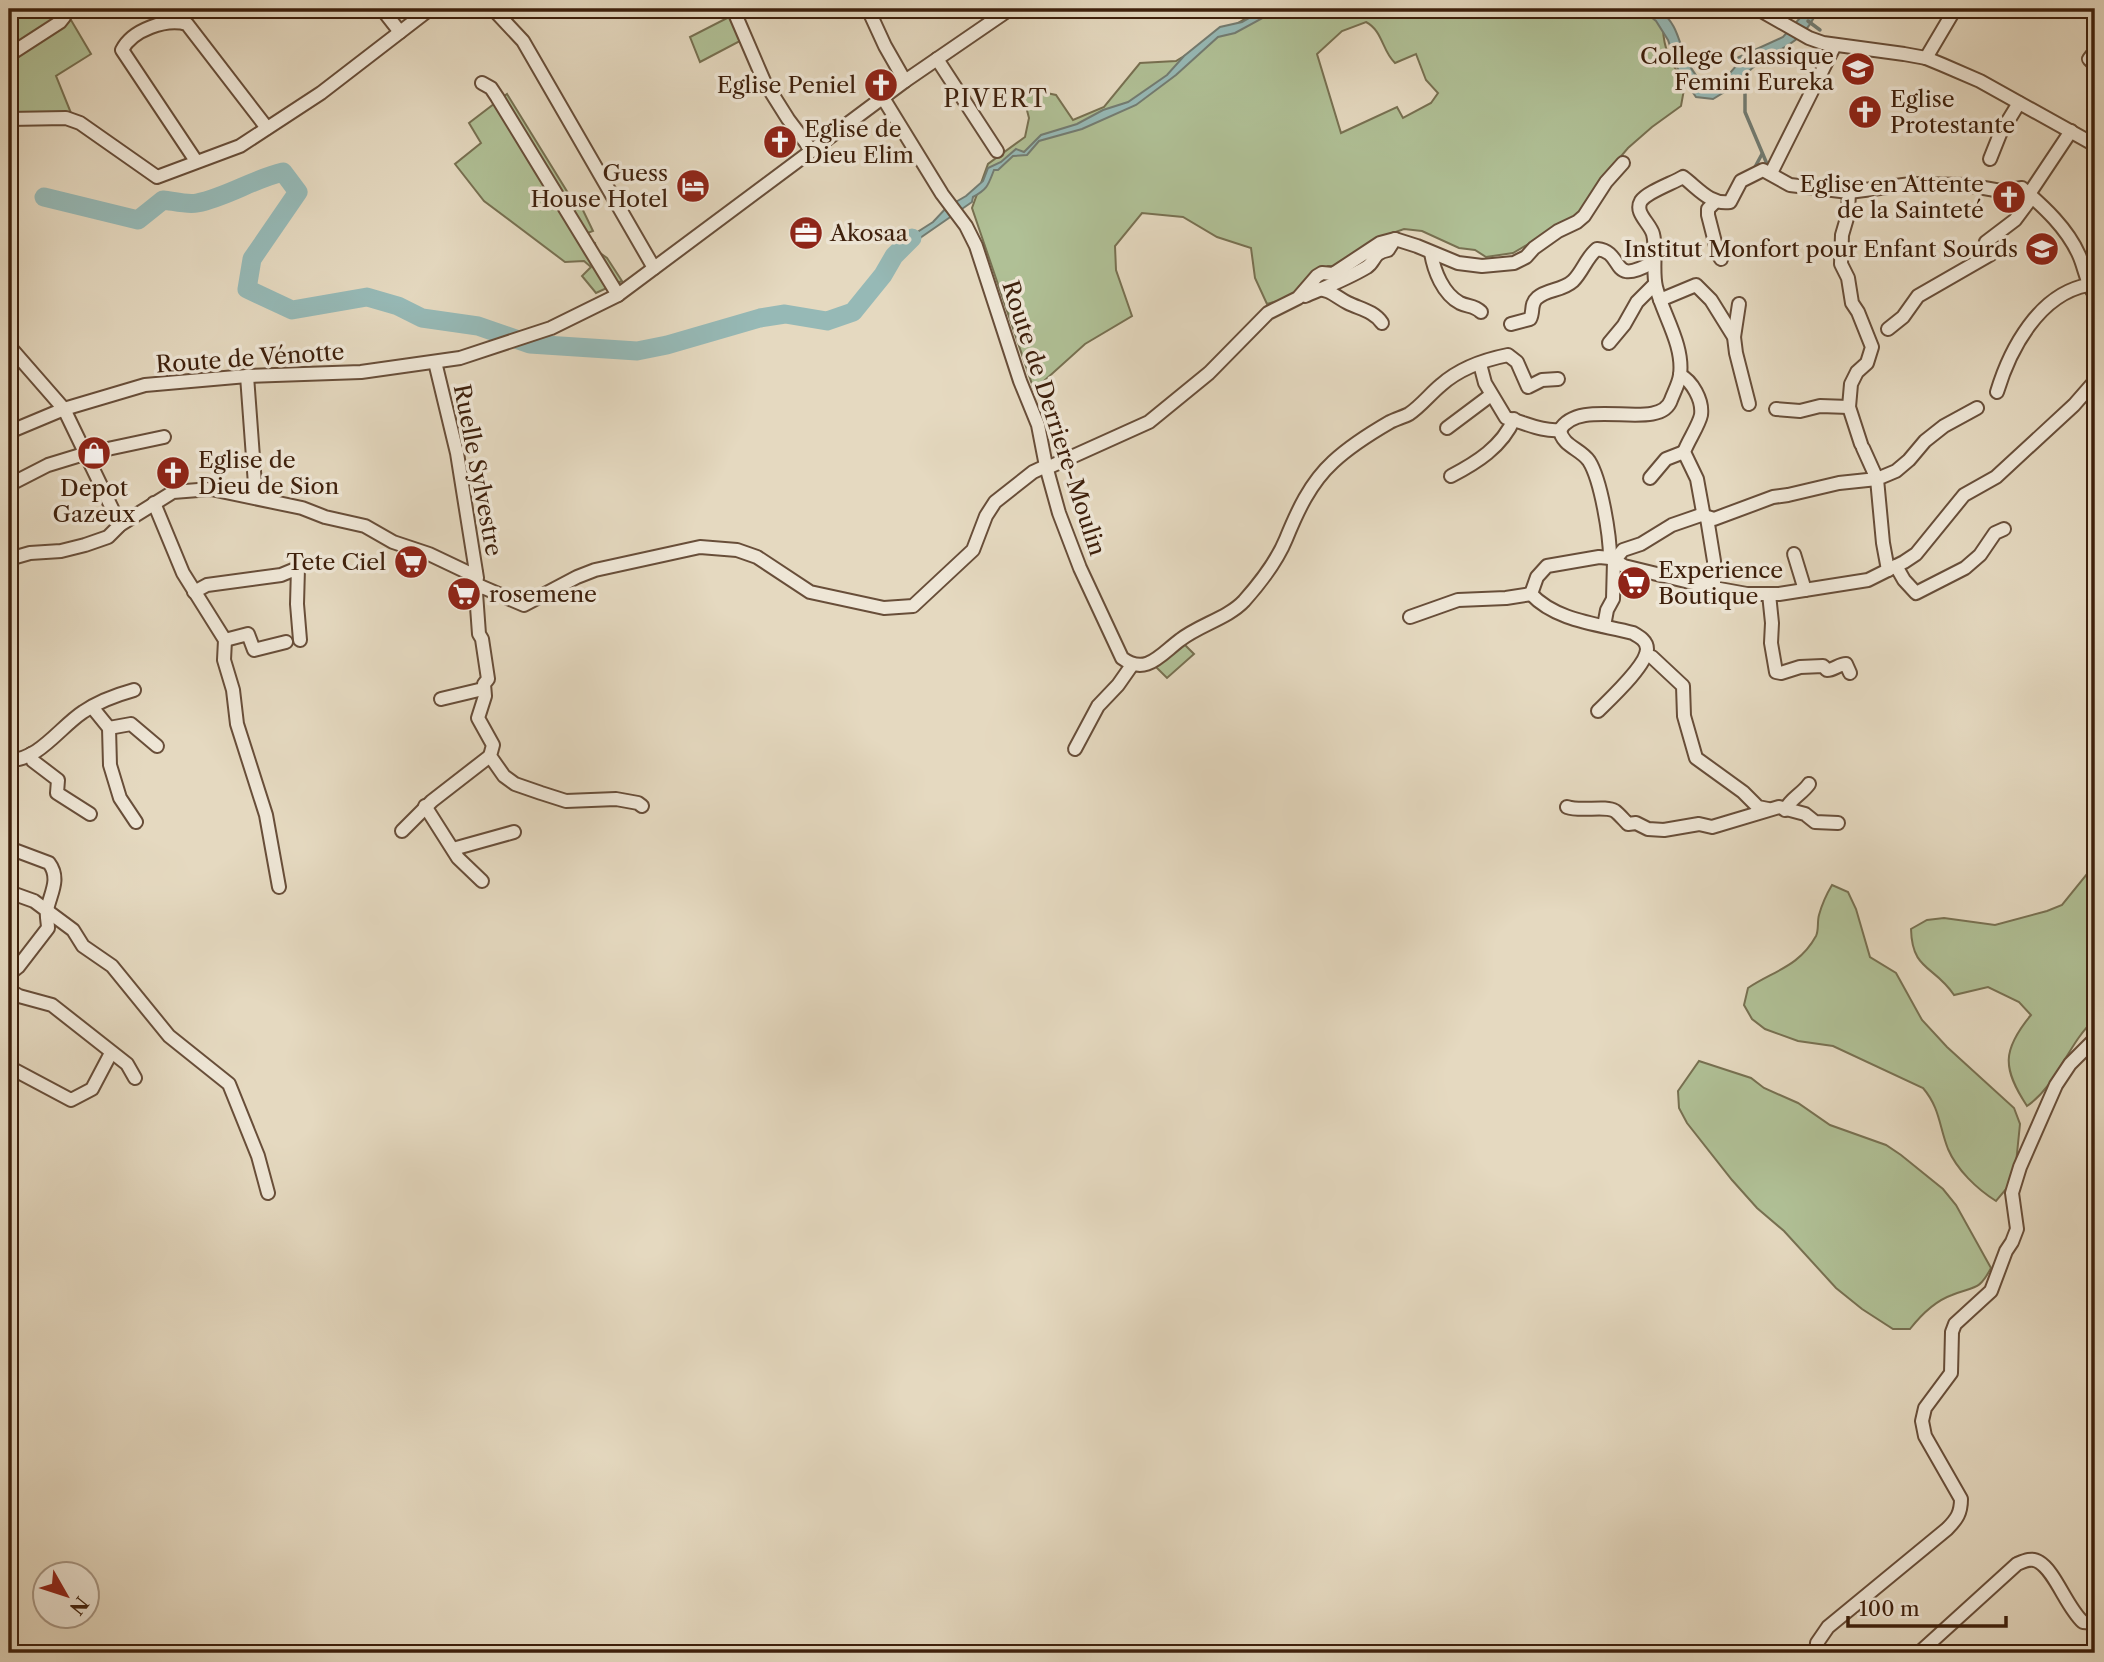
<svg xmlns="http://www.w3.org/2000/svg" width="2104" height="1662" viewBox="0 0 2104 1662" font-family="'Libre Caslon Text',serif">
<rect width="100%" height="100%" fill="#e5d9c0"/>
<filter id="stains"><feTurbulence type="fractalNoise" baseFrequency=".00286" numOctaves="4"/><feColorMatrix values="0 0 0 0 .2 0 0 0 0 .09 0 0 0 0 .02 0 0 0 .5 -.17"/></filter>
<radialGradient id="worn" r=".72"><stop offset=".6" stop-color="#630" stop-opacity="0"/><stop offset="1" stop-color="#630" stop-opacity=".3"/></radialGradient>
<!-- green -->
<g fill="#b0c096" stroke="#777051" stroke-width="2" fill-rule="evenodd">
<path d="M12 9H65L68 20 12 55 71 20 91 54 56 76 71 113 12 112 9 110V10Z"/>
<path d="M1261 9H1663C1661 42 1666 56 1685 84L1681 106 1652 127 1628 148 1610 169 1583 212 1513 253 1486 257 1475 250 1459 248 1422 231 1404 229 1376 239 1338 266H1328L1311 277 1295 296 1267 304 1255 278 1251 248 1217 237 1183 217 1142 213 1115 246 1116 270 1132 316 1085 344 1034 390 972 208 988 164 1025 137 1029 118 1023 95 1037 91 1056 95 1073 120 1104 107 1140 63 1176 61ZM1366 22C1383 31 1382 51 1395 63L1416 54 1426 80 1438 93 1431 103 1403 118 1397 107 1341 133 1317 54 1342 31Z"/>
<path d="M733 15 740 41 700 62 690 37Z"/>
<path d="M507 94 573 201 579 202 593 231 582 235 584 240 595 243 596 250 607 258 622 281 596 293 582 276 591 267 584 261 565 262 484 201 455 164 481 143 469 123Z"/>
<path d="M1183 643 1194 654 1167 678 1156 667Z"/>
<path d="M2095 864V1019C2067 1044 2058 1085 2027 1106 2002 1068 2002 1050 2031 1015L2019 1002 1988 987 1954 995C1934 965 1912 971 1911 929L1927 920 1944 918 1995 925 2047 911 2062 905Z"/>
<path d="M1832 885 1848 892 1856 909 1870 957 1896 973 1922 1020 1947 1047 2014 1108 2020 1124 2015 1173 2007 1188 1996 1201C1977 1189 1957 1170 1948 1149 1939 1126 1940 1108 1923 1088L1833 1046 1798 1041 1765 1029 1752 1019 1744 1005 1748 988C1773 971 1799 967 1816 936 1819 930 1817 922 1819 915 1822 904 1826 895 1832 885Z"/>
<path d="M1699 1061 1751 1078 1764 1088 1798 1103 1830 1125 1886 1145 1901 1155 1943 1189 1956 1205 1991 1268C1979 1291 1975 1286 1952 1295 1935 1301 1921 1315 1910 1329H1893L1862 1309 1836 1288 1784 1231 1757 1208 1732 1180 1687 1123 1679 1108 1678 1091Z"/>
</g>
<!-- water -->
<g fill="#96b9b6" stroke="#737c72" stroke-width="2">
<path d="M1265 9H1279L1235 33 1218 37 1176 75 1136 105 1082 129 1039 141 1027 155 1013 156 998 170H994C988 185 988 189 973 197L972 202 894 256V251L908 238 933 222 947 207 966 196 983 181 988 168 1001 162 1016 149 1024 152 1041 135 1077 124 1103 110 1128 102 1167 75 1184 56 1220 27 1242 22Z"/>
<path d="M1641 9H1659C1677 25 1677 35 1685 57 1689 66 1697 77 1703 85L1718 87 1737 65V58L1783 37 1808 9H1818C1800 52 1772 46 1744 76L1747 82 1739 87 1736 85 1713 99 1696 97 1679 72 1668 40 1656 21Z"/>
</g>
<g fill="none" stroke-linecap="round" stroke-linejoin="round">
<!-- stream -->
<g stroke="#737c72" stroke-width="3.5">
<path d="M1808 21 1820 30"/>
<path d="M1741 81 1745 88V112L1767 164"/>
<path d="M1755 167 1762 154"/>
</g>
<!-- river -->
<path stroke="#96b9b6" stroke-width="19" d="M44 197 138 220 163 200C173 201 187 205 197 203 227 197 253 179 283 172L298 192 252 259 247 289 292 310 367 297 398 306 422 318 478 326 530 344 637 351 667 345 760 318 785 314 827 321 853 312 883 275 894 256 912 238"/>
<!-- minor casing -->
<g stroke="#684e39" stroke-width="16">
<g id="minor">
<path d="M382 9 400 32"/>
<path d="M493 9 523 41 654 268"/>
<path d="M733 9 764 81 788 119 812 151"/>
<path d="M868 9 885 46 905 81"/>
<path d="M1758 9 1809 38 1823 43 1904 54 1926 58 1943 65 1980 81 2095 145"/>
<path d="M9 55 60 22 64 17V9"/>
<path d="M2092 55 2089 59 2095 65"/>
<path d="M1926 58 1955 9"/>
<path d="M937 59 997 151"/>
<path d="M482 83 491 88 497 97 618 295"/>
<path d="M883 98 942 194 966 226 976 246 1020 381 1038 425 1046 466 1059 513 1080 568 1122 658C1146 676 1160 655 1180 640 1199 625 1228 618 1244 601 1260 583 1277 561 1286 539 1297 512 1310 483 1333 462 1349 447 1371 433 1390 422 1396 419 1403 417 1409 414 1421 406 1430 394 1441 385 1460 368 1483 360 1508 355L1517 362 1528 387 1542 380 1558 379"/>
<path d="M9 119 66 118 80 123 157 177 240 146 321 93 430 9"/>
<path d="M1990 159 2000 134 2019 103"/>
<path d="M196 161 122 50C132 30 166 18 187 24L267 128"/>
<path d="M1771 173 1835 45"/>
<path d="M2029 194 2071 131"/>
<path d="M1715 202 1708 209V215L1718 254 1721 259"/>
<path d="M1848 213 1849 192"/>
<path d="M1847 218 1842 235 1841 264 1848 278 1852 303 1858 312 1872 347 1867 363 1857 372 1851 384 1849 407 1861 444"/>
<path d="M1431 253C1434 271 1443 294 1460 303 1468 307 1474 305 1481 312"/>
<path d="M1316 289C1330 289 1336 297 1348 303 1360 309 1374 311 1382 323"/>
<path d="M1305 296C1326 287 1347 279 1367 267 1376 261 1372 253 1388 250L1395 239"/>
<path d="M1660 300 1696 285 1711 300 1734 337 1736 353 1749 404"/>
<path d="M1511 324 1530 319C1534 312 1530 304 1537 298 1547 289 1562 291 1573 281 1583 271 1586 258 1597 249 1626 252 1608 288 1653 262"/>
<path d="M1888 329 1903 317 1918 296 1991 254 1986 242 2015 220 2032 197"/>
<path d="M1734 337 1739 304"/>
<path d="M1609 343 1624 325 1637 302 1655 284"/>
<path d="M9 346 64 409 120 525"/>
<path d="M435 362 457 453 477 578"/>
<path d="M1480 364 1485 383 1506 418C1524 422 1542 432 1560 430"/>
<path d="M1680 375C1692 381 1703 400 1701 415 1699 425 1688 441 1684 452L1697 479 1703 512 1701 515"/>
<path d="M247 376 256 498"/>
<path d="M1997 392C2010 349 2039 294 2088 285"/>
<path d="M1776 409 1800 411 1820 406 1849 407"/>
<path d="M1447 428 1491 395"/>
<path d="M1560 430C1580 395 1660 433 1671 400 1674 392 1679 383 1680 375 1684 345 1663 315 1656 287 1652 270 1657 249 1653 234 1650 223 1634 213 1641 201 1647 192 1673 183 1683 177 1698 188 1710 205 1730 202L1741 181 1763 170 1790 185 1849 192 1911 184 1967 185 2001 191 2022 188C2044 207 2067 228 2079 255 2085 268 2086 283 2095 295"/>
<path d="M1560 430C1562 446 1581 449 1589 461 1601 480 1610 535 1610 558"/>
<path d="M9 432 64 409 145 385 247 376 361 372 460 358 551 328 618 295 905 81 1010 9"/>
<path d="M1047 468 1149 422 1209 373 1268 313 1298 298 1317 276 1322 273 1333 274 1380 243 1395 239 1417 246 1458 263 1482 266 1514 263 1526 257 1534 248 1558 231 1577 222 1584 216 1606 182 1623 163"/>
<path d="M1451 476C1476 463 1502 447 1514 419"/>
<path d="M1650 478 1666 459 1684 452"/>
<path d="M9 485 48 465 84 454 164 437"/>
<path d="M154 503 183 573 225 640 224 660 233 690 237 724 266 815 279 887"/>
<path d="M1707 518 1714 561V588"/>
<path d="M1794 554 1805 590"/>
<path d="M9 559 30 553 61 551 85 545 108 537 120 525 173 492 211 489 302 508 325 517 365 526 393 542 429 554 469 573H476"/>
<path d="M1896 566 1904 580 1916 593 1965 568 1980 555 1995 533 2004 529"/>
<path d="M1888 570 1883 543 1877 479 1896 471 1909 460 1925 441 1944 426 1977 408"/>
<path d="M480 586 524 605 577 577 595 570 700 547 737 550 757 557 810 592 884 608 913 606 973 550 986 516 995 502 1033 472 1046 466"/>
<path d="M480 586 476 593 479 634 482 639 488 679 484 684 485 696 478 718 493 745 490 756 504 776 515 784 541 793 566 801 616 799 638 803 642 806"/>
<path d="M194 592 207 585 281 575 298 568 297 604 300 640"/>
<path d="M1531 594 1537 577 1547 566 1599 557 1610 558 1624 566 1714 588 1747 594H1779L1868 580 1904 562 1916 554 1964 495 1996 477 2074 405 2095 381"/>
<path d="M1531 594C1556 621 1599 624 1633 633 1640 637 1647 641 1647 649 1647 665 1610 699 1598 711"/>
<path d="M1769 594 1772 623 1771 643 1776 672 1781 673 1800 667 1823 666 1827 670C1834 670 1839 664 1846 664L1850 673"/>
<path d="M1410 617 1458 600 1506 598 1531 594"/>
<path d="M1604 626 1607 610 1613 599 1614 561 1623 550 1641 544 1672 525 1701 515 1714 519 1773 497 1788 495 1839 483 1877 479 1863 448"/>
<path d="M225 640 248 634 254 650 286 642"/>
<path d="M1646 655 1652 657 1683 686 1684 716 1696 758 1743 792 1758 807 1768 809"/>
<path d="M441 699 483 689"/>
<path d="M92 707 109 728 110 765 120 798 136 822"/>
<path d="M109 728 131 724 157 746"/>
<path d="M1075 749 1098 706 1118 685 1132 665"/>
<path d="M31 754 33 761 58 780 57 793 90 814"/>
<path d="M9 760C38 761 60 727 83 712 99 701 116 695 134 690"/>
<path d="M425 806 458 858 482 881"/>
<path d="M1567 807C1581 812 1605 805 1615 811 1619 814 1624 820 1628 824L1636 823 1648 829 1664 830 1699 824 1712 827 1779 807 1805 814 1815 822 1838 823"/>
<path d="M1785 810C1790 799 1802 794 1809 784"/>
<path d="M402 831 432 801 490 756"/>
<path d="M9 848 49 863C61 879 50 894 47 910 46 915 48 923 48 928L18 967 9 974"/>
<path d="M453 849 514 832"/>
<path d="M9 892 34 901 73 930 83 946 112 966 169 1036 229 1084 258 1156 268 1193"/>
<path d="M9 990 19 996 52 1005 127 1064 135 1078"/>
<path d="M9 1067 71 1100 92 1089 111 1053"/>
<path d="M1816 1653 1817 1643 1828 1627 1947 1529C1957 1519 1961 1513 1961 1499L1925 1436 1922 1421 1925 1408 1951 1373 1952 1332 1955 1324 1991 1291 2006 1251 2012 1242 2017 1229 2012 1193 2020 1167 2056 1085 2070 1064 2095 1039"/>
<path d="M1919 1653 2017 1564C2024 1561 2032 1557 2039 1562 2055 1571 2067 1608 2083 1622L2095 1623"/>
</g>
</g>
<!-- minor -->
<use href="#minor" stroke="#eee6d6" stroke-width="12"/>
</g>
<!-- icons -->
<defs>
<g id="school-disc" transform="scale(1.75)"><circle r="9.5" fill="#8f2418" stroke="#eee6d6"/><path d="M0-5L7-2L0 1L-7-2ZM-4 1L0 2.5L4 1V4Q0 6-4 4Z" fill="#fff"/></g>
<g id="church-disc" transform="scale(1.75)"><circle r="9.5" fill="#8f2418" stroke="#eee6d6"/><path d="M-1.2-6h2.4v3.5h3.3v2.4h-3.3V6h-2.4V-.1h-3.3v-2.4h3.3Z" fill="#fff"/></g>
<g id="hotel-disc" transform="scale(1.75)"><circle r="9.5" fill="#8f2418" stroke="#eee6d6"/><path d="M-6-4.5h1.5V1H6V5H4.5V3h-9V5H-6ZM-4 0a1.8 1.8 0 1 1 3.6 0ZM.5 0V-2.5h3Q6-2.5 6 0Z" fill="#fff"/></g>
<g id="office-disc" transform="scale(1.75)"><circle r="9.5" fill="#8f2418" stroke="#eee6d6"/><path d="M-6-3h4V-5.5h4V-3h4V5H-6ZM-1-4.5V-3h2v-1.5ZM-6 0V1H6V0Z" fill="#fff"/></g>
<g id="shop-disc" transform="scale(1.75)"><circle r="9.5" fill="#8f2418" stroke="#eee6d6"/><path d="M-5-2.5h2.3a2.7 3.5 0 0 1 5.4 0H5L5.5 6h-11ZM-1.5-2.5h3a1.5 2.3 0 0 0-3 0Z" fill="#fff"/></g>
<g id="supermarket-disc" transform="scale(1.75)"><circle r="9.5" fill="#8f2418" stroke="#eee6d6"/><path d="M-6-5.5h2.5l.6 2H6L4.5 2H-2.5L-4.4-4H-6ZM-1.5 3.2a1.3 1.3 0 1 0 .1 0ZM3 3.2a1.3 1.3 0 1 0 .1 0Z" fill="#fff"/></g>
</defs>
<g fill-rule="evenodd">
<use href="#school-disc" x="1858" y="69"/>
<use href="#church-disc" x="881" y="85"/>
<use href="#church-disc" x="1865" y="112"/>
<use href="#church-disc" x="780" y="142"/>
<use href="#hotel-disc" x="693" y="186"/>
<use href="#church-disc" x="2009" y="197"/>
<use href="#office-disc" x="806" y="233"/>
<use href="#school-disc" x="2042" y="249"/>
<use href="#shop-disc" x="94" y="453"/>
<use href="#church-disc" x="173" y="473"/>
<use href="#supermarket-disc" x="411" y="562"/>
<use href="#supermarket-disc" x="1634" y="583"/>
<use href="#supermarket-disc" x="464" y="594"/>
</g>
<g text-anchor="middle" stroke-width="7" stroke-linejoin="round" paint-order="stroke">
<!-- poi labels -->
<g font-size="23" fill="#3e200c" stroke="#eee6d6" text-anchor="end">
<text x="1834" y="64">College Classique<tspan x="1834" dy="26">Femini Eureka</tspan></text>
<text x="856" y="93">Eglise Peniel</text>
<text x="1890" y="107" text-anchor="start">Eglise<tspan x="1890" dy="26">Protestante</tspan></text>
<text x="804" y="137" text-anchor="start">Eglise de<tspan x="804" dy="26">Dieu Elim</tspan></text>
<text x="668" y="181">Guess<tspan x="668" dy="26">House Hotel</tspan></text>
<text x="1984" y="192">Eglise en Attente<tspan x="1984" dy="26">de la Sainteté</tspan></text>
<text x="830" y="241" text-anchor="start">Akosaa</text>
<text x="2018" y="257">Institut Monfort pour Enfant Sourds</text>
<text x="198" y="468" text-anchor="start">Eglise de<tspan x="198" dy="26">Dieu de Sion</tspan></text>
<text x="94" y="496" text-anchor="middle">Depot<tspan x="94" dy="26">Gazeux</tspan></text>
<text x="386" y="570">Tete Ciel</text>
<text x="1658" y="578" text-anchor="start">Experience<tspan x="1658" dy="26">Boutique</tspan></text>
<text x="489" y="602" text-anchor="start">rosemene</text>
</g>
<!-- street labels -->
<g font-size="23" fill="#3e200c" stroke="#eee6d6">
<text transform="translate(250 358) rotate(-4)" y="8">Route de Vénotte</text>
<text transform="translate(1054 418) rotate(72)" y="8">Route de Derriere-Moulin</text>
<text transform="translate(478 470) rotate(79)" y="8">Ruelle Sylvestre</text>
</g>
<!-- neighbourhood labels -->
<g font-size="24" letter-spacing="2" fill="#3e200c" stroke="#eee6d6">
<text x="996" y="107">PIVERT</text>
</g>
</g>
<!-- margin -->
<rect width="2104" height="1662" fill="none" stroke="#e5d9c0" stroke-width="35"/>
<rect x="10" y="10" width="2083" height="1641" fill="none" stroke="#3e200c" stroke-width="3.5"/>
<rect x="18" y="18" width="2069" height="1627" fill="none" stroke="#3e200c" stroke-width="2"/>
<!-- north arrow -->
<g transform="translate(66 1595) rotate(129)"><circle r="33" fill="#eee6d6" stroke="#a89785" stroke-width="2"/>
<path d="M0-5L12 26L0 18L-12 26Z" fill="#8f2418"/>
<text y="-10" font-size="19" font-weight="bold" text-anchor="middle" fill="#3e200c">N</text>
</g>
<!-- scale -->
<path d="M1848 1616v10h158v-10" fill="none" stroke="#3e200c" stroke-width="3.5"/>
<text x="1859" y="1616" font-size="21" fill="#3e200c" stroke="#eee6d6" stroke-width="5" paint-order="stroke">100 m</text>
<rect width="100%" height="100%" filter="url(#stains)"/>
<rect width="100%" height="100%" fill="url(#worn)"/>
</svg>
